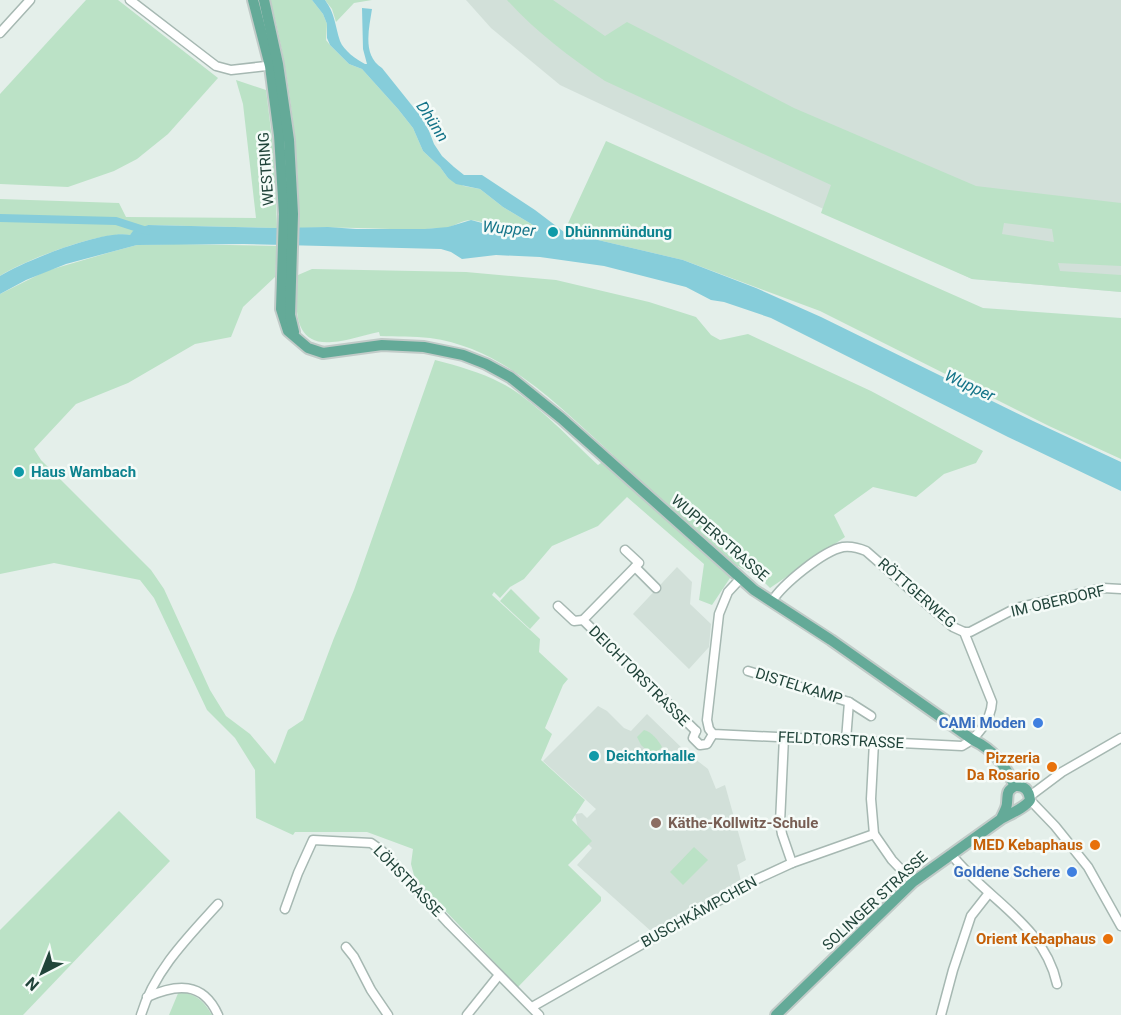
<svg xmlns="http://www.w3.org/2000/svg" width="1121" height="1015" viewBox="0 0 1121 1015" font-family="Roboto,sans-serif">
<rect width="100%" height="100%" fill="#e4efea"/>
<!-- built -->
<g fill="#d2e0d9">
<path d="M466 0H1121V292L972 279 560 85 491 28Z"/>
<path d="M677 567 692 582 690 604 711 624 709 647 689 669 633 614Z"/>
<path d="M598 706 607 711 624 728 631 731 647 714 686 752 708 769 716 789 725 785 746 860 737 865 741 881 652 932 577 865 592 848 588 844 591 841 578 828 575 814 582 813 587 818 596 809 543 761Z"/>
</g>
<!-- green -->
<g fill="#bbe2c6" fill-rule="evenodd">
<path d="M86 0H118L218 78 168 134 137 159 114 171 68 187 0 184V94Z"/>
<path d="M270 0H312L323 14 327 24 326 40 330 45 349 64 362 69 398 109 413 128 423 151 440 167 448 178 464 186 480 189 503 207 533 225 534 229C513 236 492 222 471 220 464 220 457 224 450 227 443 229 434 228 427 229 384 230 341 226 299 228 300 159 289 67 270 0Z"/>
<path d="M325 0H372L354 3 336 22 332 9Z"/>
<path d="M507 0H553L605 36 627 22 794 108 976 186 1121 203V266L1058 263 1060 271 1121 275V292L972 279 821 213 831 185 605 81C569 57 536 32 507 0ZM1004 223 1052 229 1054 242 1002 234Z"/>
<path d="M236 80 266 90 274 155 277 228 148 225 130 235C103 230 24 260 0 276V199L119 203 126 217 256 218 243 104Z"/>
<path d="M606 141 983 308 1121 318V459L1049 426 820 311 683 260 564 232Z"/>
<path d="M174 244 277 246 275 277 243 307 231 337 195 344 128 383 76 404 34 449 41 460 151 570 164 589 210 690 226 716 250 734 275 764 288 730 303 720 334 638 354 590 435 360C458 366 480 372 501 383 533 399 571 440 598 465L613 455C559 407 505 348 430 338 414 336 396 337 380 336L379 332C363 335 348 341 332 342 290 346 296 302 298 275L312 269 466 272 556 280 649 302 696 317 711 335 720 340 748 334 871 391 983 451 976 463 944 474 916 497 873 487 834 515 845 537 770 588 762 580 738 566 712 605 699 600 704 564 627 497 598 526 552 546 524 579 510 587 500 598 494 592 492 595 540 639 539 652 568 679 563 685 545 728 552 734 541 760 585 800 572 820 592 841 568 865 601 897V901L518 987 415 879 411 864 413 849 367 832H295L293 835 256 818 255 770 235 738 207 710 154 598 140 580 54 563 0 574V294L46 271 111 252 137 245Z"/>
<path d="M511 589 540 618 530 629 500 601Z"/>
<path d="M644 730C652 732 658 740 662 747L653 756 641 745 637 737Z"/>
<path d="M119 811 170 861 23 1015H0V930Z"/>
<path d="M694 847 708 860 683 885 670 872Z"/>
<path d="M179 991C198 996 202 999 212 1015H169Z"/>
</g>
<!-- water -->
<path fill="#86cdda" d="M312 0H325C335 13 335 26 340 41 344 51 356 59 365 64H367L363 49 362 8 372 9C369 29 362 55 382 68L426 123 434 144 442 156 454 167 464 175H482L535 210 564 232 683 260 756 288 821 317 1033 421 1121 462V491L1008 437 771 318 724 302 711 300 686 287 604 266 540 257 496 255 462 259 451 252 441 249 244 244 137 245 66 264 26 280 0 294V276C24 261 104 229 130 235L133 231 148 225 277 228 328 227 356 229H425L448 227 471 220 497 227 528 231 534 229 533 225 503 207 480 189 456 184 448 178 440 167 423 151 413 128 398 109 362 69 349 64 330 45 327 38V24L323 14Z"/>
<g fill="none" stroke-linecap="round" stroke-linejoin="round">
<!-- canal -->
<path stroke="#86cdda" stroke-width="8" d="M0 218 116 221 147 231"/>
<!-- minor casing -->
<g stroke="#a6b8b2" stroke-width="11">
<g id="minor">
<path d="M130 0 216 66 231 70 275 65"/>
<path d="M0 33 30 0"/>
<path d="M625 550 639 563 635 567"/>
<path d="M741 578 728 592 719 614 707 720 709 729 713 734 962 746C977 738 991 720 992 702L964 632 953 627 866 551C859 548 851 546 843 547 823 551 783 584 772 601"/>
<path d="M656 588 635 567 583 620 696 731"/>
<path d="M558 606 574 621 583 620"/>
<path d="M964 632H970L1016 608 1103 588 1121 589"/>
<path d="M748 671 849 702 846 740"/>
<path d="M849 702 871 716"/>
<path d="M696 731 693 738 700 745 707 744 713 734"/>
<path d="M784 737 780 823 782 834 792 863"/>
<path d="M874 742 871 799 874 834"/>
<path d="M1030 796 1062 772 1121 738"/>
<path d="M1030 800 1055 826 1088 867 1121 926"/>
<path d="M951 854C986 899 1044 924 1057 984"/>
<path d="M285 909 298 873 313 840 371 843 381 850 449 924 539 1015"/>
<path d="M346 947 354 957 371 990 388 1015"/>
<path d="M147 997C176 984 203 981 218 1015"/>
<path d="M532 1007 755 880 792 863 874 834 892 860 913 882"/>
<path d="M141 1015C154 971 188 937 218 904"/>
<path d="M467 1015 499 975"/>
<path d="M941 1015 953 970 971 916 989 893"/>
</g>
</g>
<!-- major casing -->
<g stroke="#c1cbc8" stroke-width="14">
<g id="major">
<path d="M253 0 270 66 279 135 284 214 281 309 288 331 308 348 323 353 382 345 424 347 463 355 486 364 510 377 561 418 754 590 831 640 973 740C994 750 1005 765 1015 786"/>
<path d="M264 0 278 64 289 140 293 214 290 315 294 332"/>
<path d="M776 1015 913 882 1001 819C1010 814 1026 807 1030 800 1029 791 1025 785 1015 786 1006 791 1008 794 1007 803 1007 808 1003 814 1001 819"/>
</g>
</g>
<!-- minor -->
<use href="#minor" stroke="#fff" stroke-width="8"/>
<!-- major -->
<use href="#major" stroke="#64aa98" stroke-width="10"/>
</g>
<!-- markers -->
<g fill="#0f9aa8" stroke="#f5fbf8" stroke-width="2">
<circle cx="553" cy="232" r="6"/>
<circle cx="19" cy="472" r="6"/>
<circle cx="594" cy="756" r="6"/>
</g>
<g fill="#3f7fe0" stroke="#f5fbf8" stroke-width="2">
<circle cx="1038" cy="723" r="6"/>
<circle cx="1072" cy="872" r="6"/>
</g>
<g fill="#e8710a" stroke="#f5fbf8" stroke-width="2">
<circle cx="1052" cy="767" r="6"/>
<circle cx="1095" cy="845" r="6"/>
<circle cx="1108" cy="939" r="6"/>
</g>
<circle fill="#8d6e63" stroke="#f5fbf8" stroke-width="2" cx="656" cy="823" r="6"/>
<g text-anchor="middle" stroke-width="5" stroke-linejoin="round" paint-order="stroke">
<!-- street labels -->
<g font-size="15" fill="#21443a" stroke="#f5fbf8">
<text transform="translate(266 169) rotate(-94)" y="5">WESTRING</text>
<text transform="translate(720 538) rotate(41)" y="5">WUPPERSTRASSE</text>
<text transform="translate(917 593) rotate(41)" y="5">RÖTTGERWEG</text>
<text transform="translate(1058 601) rotate(-13)" y="5">IM OBERDORF</text>
<text transform="translate(639 676) rotate(45)" y="5">DEICHTORSTRASSE</text>
<text transform="translate(799 686) rotate(17)" y="5">DISTELKAMP</text>
<text transform="translate(841 740) rotate(3)" y="5">FELDTORSTRASSE</text>
<text transform="translate(408 881) rotate(46)" y="5">LÖHSTRASSE</text>
<text transform="translate(875 901) rotate(-43)" y="5">SOLINGER STRASSE</text>
<text transform="translate(699 912) rotate(-29)" y="5">BUSCHKÄMPCHEN</text>
</g>
<!-- culture labels -->
<g font-size="15" font-weight="bold" fill="#0d838f" stroke="#f5fbf8" text-anchor="start">
<text x="565" y="237">Dhünnmündung</text>
<text x="31" y="477">Haus Wambach</text>
<text x="606" y="761">Deichtorhalle</text>
</g>
<!-- shop labels -->
<g font-size="15" font-weight="bold" fill="#366cbe" stroke="#f5fbf8" text-anchor="end">
<text x="1026" y="728">CAMi Moden</text>
<text x="1060" y="877">Goldene Schere</text>
</g>
<!-- food labels -->
<g font-size="15" font-weight="bold" fill="#c56008" stroke="#f5fbf8" text-anchor="end">
<text x="1040" y="763">Pizzeria<tspan x="1040" dy="17">Da Rosario</tspan></text>
<text x="1083" y="850">MED Kebaphaus</text>
<text x="1096" y="944">Orient Kebaphaus</text>
</g>
<!-- education labels -->
<g font-size="15" font-weight="bold" fill="#785e54" stroke="#f5fbf8" text-anchor="start">
<text x="668" y="828">Käthe-Kollwitz-Schule</text>
</g>
<!-- water labels -->
<g font-size="16" font-style="italic" fill="#137388" stroke="#f5fbf8">
<text transform="translate(433 121) rotate(57)" y="6">Dhünn</text>
<text transform="translate(509 228) rotate(5)" y="6">Wupper</text>
<text transform="translate(970 385) rotate(25)" y="6">Wupper</text>
</g>
</g>
<!-- north arrow -->
<g transform="translate(42 973) rotate(222)" stroke="#f5fbf8" stroke-width="4.5" paint-order="stroke">
<path d="M0-4.5L10 22L0 15L-10 22Z" fill="#21443a"/>
<text y="-9" font-size="16" font-weight="bold" text-anchor="middle" fill="#21443a">N</text>
</g>
</svg>
